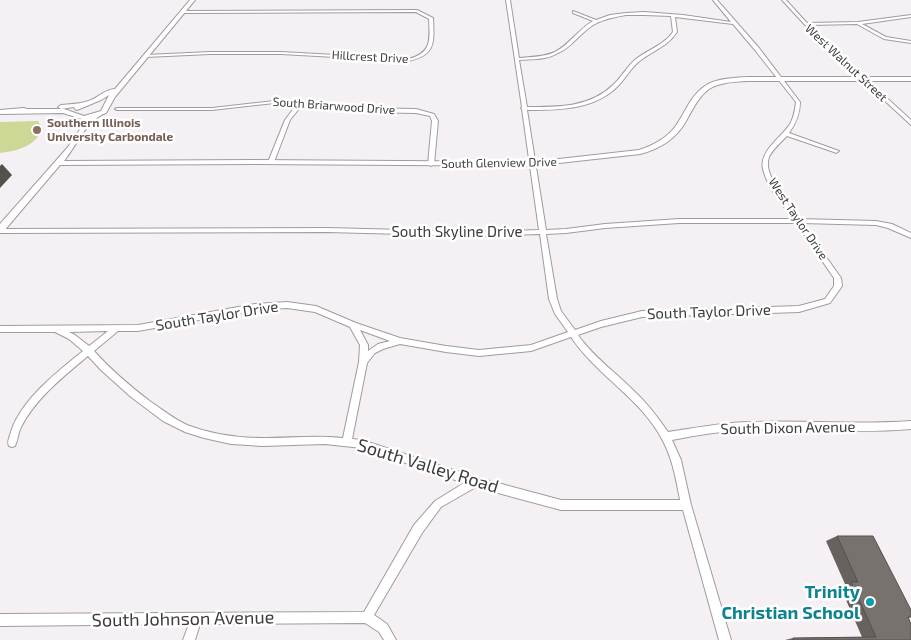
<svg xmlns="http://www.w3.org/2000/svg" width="911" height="640" viewBox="0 0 911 640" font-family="'Exo 2',sans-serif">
<rect width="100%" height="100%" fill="#f5f0f4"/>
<!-- green -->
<path fill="#cdd796" d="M38 121 42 128C37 146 17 151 0 153V122Z"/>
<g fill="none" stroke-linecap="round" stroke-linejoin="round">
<!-- minor casing -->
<g stroke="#a09b9f" stroke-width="2">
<g id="minor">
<path d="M506 0H510L519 58C531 57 544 57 555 52 570 44 579 29 593 21L573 13V11L596 20 610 15 626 13 644 12 683 15 731 22 713 0H717L759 48 800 102C800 114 796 123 789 133L839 151 836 153 834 152 787 136C781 142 773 149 769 157 762 175 789 205 799 219L876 221 892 224 911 233V238L888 228 876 225 802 223 841 278 842 286 830 303 799 312 642 317 601 327 578 335C594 358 617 373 636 393 649 405 658 418 668 432 694 428 721 423 747 422 802 420 856 425 911 421V429C856 434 802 428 747 430 722 431 697 435 672 440L681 460 691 505 731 640H719L683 510H561L476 487 441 507 422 533 374 615 387 624 396 640H384L379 632 365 623 200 624 195 640H183L189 624 0 626V614L364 612 414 525 435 501 464 483 362 448 325 444 262 446 231 444 204 438 185 432 163 421 131 397 101 370 88 356C64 376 36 398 21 427 18 433 18 440 15 446L12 447 9 446C7 442 9 439 10 435 19 401 57 372 83 351L69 339 55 332H0V326L138 325 255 304 287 302 316 306 356 323 400 338 446 346 479 350 531 345 568 332 555 314 549 299 540 234 481 236 327 232 0 233V229L327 228 481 232 539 230 522 109 521 108 522 107ZM626 15H644L671 16 673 32C664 45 649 49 636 59 627 66 622 77 613 85 589 108 557 107 527 107L519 60C532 59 547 60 558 53 568 49 575 40 583 33 595 21 609 18 626 15ZM675 17 733 24 755 50 796 102C795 110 794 117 790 124 781 138 759 151 763 169 767 187 782 204 793 219H679L605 224 566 229 546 230 527 110C559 110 594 110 618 86 626 78 631 67 641 60 654 50 668 46 677 32ZM679 223H796L834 278V286L825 299 799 306 642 311 601 321 575 330 561 311 557 299 546 234 566 233 605 228ZM287 308 315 312 350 327 360 345 359 362 343 438C316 435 290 438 263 438 238 438 210 434 187 425 174 419 163 410 151 402 131 387 111 370 94 351L118 331H138L255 310ZM360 330 390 341 378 344 368 351V345ZM108 331 89 346 75 335 69 332ZM571 337C597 376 642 399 663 441 673 460 676 480 680 500H561L475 477 362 440 352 439 367 363 375 353 383 349 400 344 446 352 479 356 531 351Z"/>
<path d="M782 0H786L807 23 858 22 911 15V17L862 24 886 37 911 41V43L884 39 857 24 809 25 820 37 911 120V125L818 39Z"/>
<path d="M417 10 433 18C434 43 436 55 408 61L281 54H210L146 57 144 56 146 55 210 52H281L408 59C432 53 430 40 429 19L416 12 184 13 182 12 184 11Z"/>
<path d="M284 100 360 108 416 109 434 114 438 121 434 164 431 166 428 164 432 121 430 116 416 113 360 112 302 105 290 120 274 162 271 164 268 162 285 120 297 104 284 102 212 110H117L115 109 117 108H212Z"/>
</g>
</g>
<!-- tertiary casing -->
<g stroke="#a09b9f" stroke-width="2">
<path id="tertiary" d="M190 0H195L115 97 106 113C87 119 77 145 64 161L254 160 532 162 639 150C654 145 669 137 677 124 686 111 691 95 705 86 717 78 733 78 747 77H911V81H747C734 82 720 82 709 89 698 97 693 109 686 121 676 139 660 149 640 154L532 166 254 164 60 165 3 232 0 233V224L68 147 87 119H82L63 113 0 114V110L24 108 27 109H64L84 116 101 111 109 95 101 100 77 110 75 109 74 107 61 109 58 107 61 105C69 104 78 104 85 102 96 100 105 89 115 89Z"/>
</g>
<!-- minor -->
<use href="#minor" fill="#fff" fill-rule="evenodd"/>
<!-- tertiary -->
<use href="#tertiary" fill="#fff" fill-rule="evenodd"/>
</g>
<!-- wall -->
<path fill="#67625f" d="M837 536 911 610V617L908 618 911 640H785L793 638 862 637 840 586 845 584 826 541Z"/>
<!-- shaded-wall -->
<path fill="#54504e" d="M2 164 12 175 0 188V166Z"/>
<!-- building -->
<path fill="#78726f" stroke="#54504e" d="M837 536H873L911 610V617H908L911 624V640H793V638L876 637 851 582H858Z"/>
<!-- markers -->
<circle fill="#8d6e63" stroke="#fff" stroke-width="2" cx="37" cy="130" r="5"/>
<circle fill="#0f9aa8" stroke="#fff" stroke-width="2" cx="870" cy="602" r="5"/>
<g text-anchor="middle" stroke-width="5" stroke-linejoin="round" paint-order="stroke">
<!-- far-street labels -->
<g font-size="12" fill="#3d3b3d" stroke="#fff">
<text transform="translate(370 57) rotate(3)" y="4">Hillcrest Drive</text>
<text transform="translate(846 63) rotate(43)" y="4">West Walnut Street</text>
<text transform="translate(334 106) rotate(4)" y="4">South Briarwood Drive</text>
<text transform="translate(499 163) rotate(-1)" y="4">South Glenview Drive</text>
<text transform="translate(798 219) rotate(56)" y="4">West Taylor Drive</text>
</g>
<!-- far-education labels -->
<g font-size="12" font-weight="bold" fill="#785e54" stroke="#fff" text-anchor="start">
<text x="47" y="127">Southern Illinois<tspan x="47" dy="14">University Carbondale</tspan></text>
</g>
<!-- street labels -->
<g font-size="15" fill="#3d3b3d" stroke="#fff">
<text x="457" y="237">South Skyline Drive</text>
<text transform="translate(709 312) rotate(-2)" y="5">South Taylor Drive</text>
<text transform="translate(217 316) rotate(-9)" y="5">South Taylor Drive</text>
<text transform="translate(788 428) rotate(-1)" y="5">South Dixon Avenue</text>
</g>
<!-- near-street labels -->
<g font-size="18" fill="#3d3b3d" stroke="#fff">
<text transform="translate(428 466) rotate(17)" y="6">South Valley Road</text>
<text transform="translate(183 619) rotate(-1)" y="6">South Johnson Avenue</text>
</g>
<!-- near-culture labels -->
<g font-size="18" font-weight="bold" fill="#0d838f" stroke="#fff" text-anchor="end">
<text x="860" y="598">Trinity<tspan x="860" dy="21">Christian School</tspan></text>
</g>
</g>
</svg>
